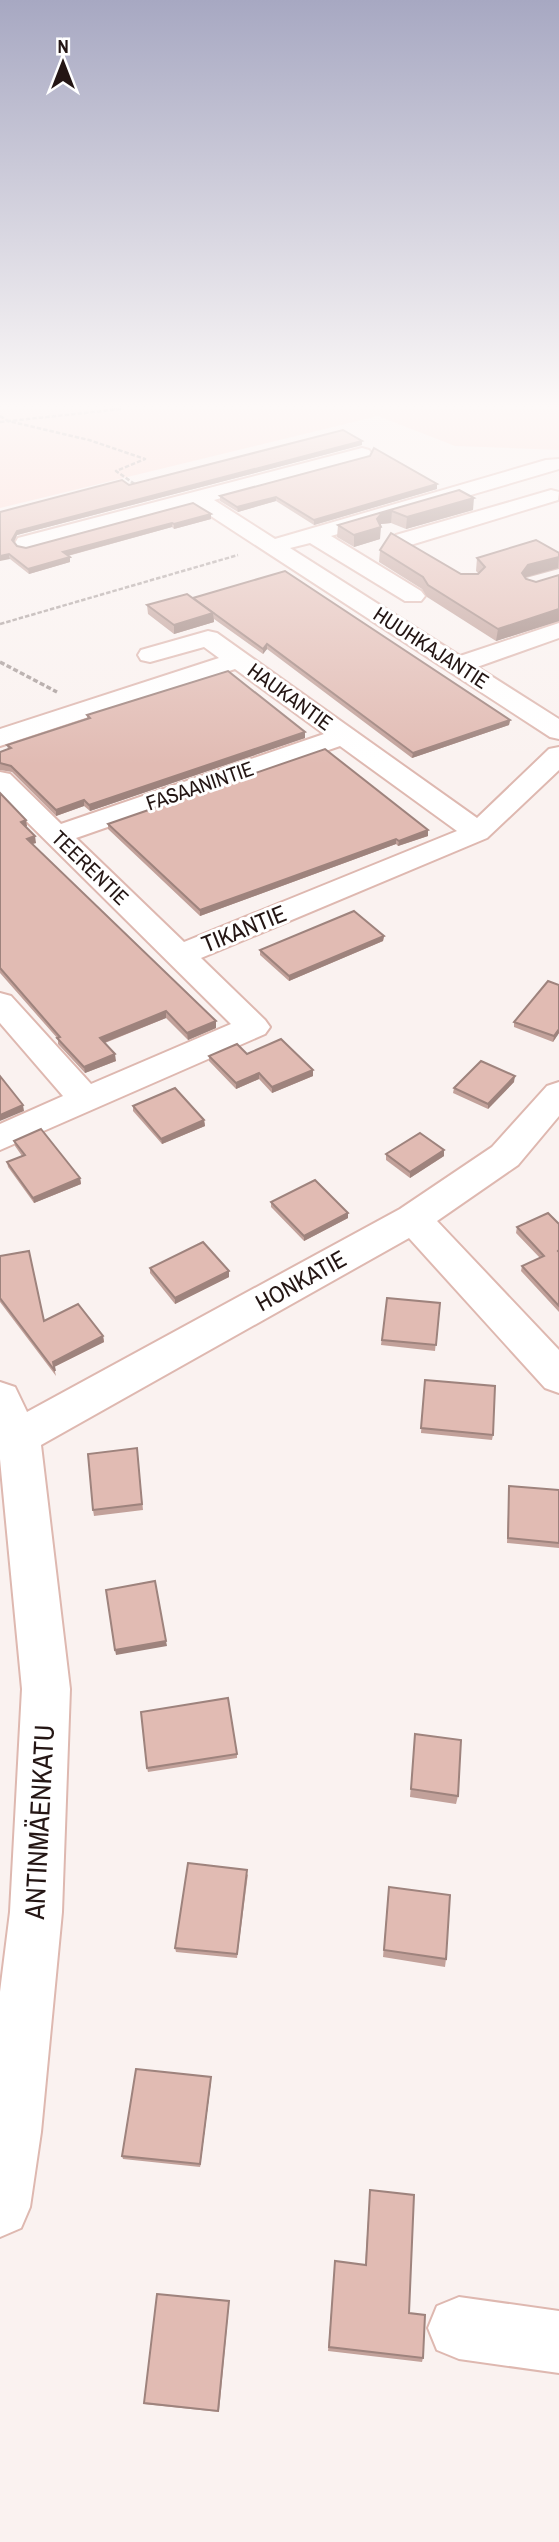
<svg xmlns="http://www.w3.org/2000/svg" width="559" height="2542" viewBox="0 0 559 2542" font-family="'Archivo Narrow',sans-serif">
<rect width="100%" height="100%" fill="#faf2f0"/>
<!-- green -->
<path fill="#fed8d1" d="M0 409H559V450L455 446 378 416 0 508Z"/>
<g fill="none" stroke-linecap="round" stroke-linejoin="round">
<!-- minor casing -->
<g stroke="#deb8b0" stroke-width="4">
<g id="minor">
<path d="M362 448 369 450 372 454 369 458 214 500 275 539 546 460 559 459V469L331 536 421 591 425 596 421 601H405L310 543 290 548 460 656 559 623V638L477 667 559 719V739L550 737 194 505 26 550 18 548 15 543 18 538Z"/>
<path d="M551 490 559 492 558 500 404 547 396 545 393 540 396 535Z"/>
<path d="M208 631 217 633 477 818 549 749 559 747V770L487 838 201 958 265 1020 270 1027 265 1034 0 1150V1124L63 1096 0 1023V993L11 996 91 1084 231 1024 0 795V772L10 774 61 824 324 734 235 669 0 746V729L219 658 204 647 150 662 141 660 138 655 141 650ZM340 746 457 831 184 942 76 838Z"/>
<path d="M559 1082V1116L518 1165 437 1221 559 1350V1393L545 1388 409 1238 41 1445 70 1689 62 1912 41 2132 30 2207 21 2228 0 2237V1992L10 1912 22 1689 0 1459V1382L15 1387 27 1412 400 1209 492 1147 547 1086Z"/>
<path d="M459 2297 559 2311V2373L459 2359 437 2350 428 2328 437 2306Z"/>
</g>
</g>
<!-- path-far1 -->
<g stroke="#a79c9a" stroke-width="2.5" stroke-dasharray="4.5 2" stroke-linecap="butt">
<path d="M0 416 8 421 89 440 145 459 116 471 136 485"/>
<path d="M0 422 122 409"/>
<path d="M0 624 238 555"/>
</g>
<!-- path -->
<path stroke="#a79c9a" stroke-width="3.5" stroke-dasharray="5 2.5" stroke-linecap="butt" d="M0 662 57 692"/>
<!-- minor -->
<use href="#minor" fill="#fff" fill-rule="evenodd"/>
</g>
<!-- wall -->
<g fill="#c2a19a">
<path d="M362 445 17 535 14 542 17 546 26 548 193 503 211 519 174 529 172 527 68 556 70 562 29 574 10 559 0 512 129 485Z"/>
<path d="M437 489 314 525 276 501 238 512 220 501V496Z"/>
<path d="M459 490 473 510 406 529 391 523 381 524 380 526V539L354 547 337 537 338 525Z"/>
<path d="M380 550 461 574H479L476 571 477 558 559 553V569L526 578 536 582 559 575V621L496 641 427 597 422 589 379 562Z"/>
<path d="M193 598 510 720 509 725 412 758 267 649 263 654 214 619V622L174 634 148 614 147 605Z"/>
<path d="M87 715 305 738 90 811 84 806 56 816 12 772 0 770V752L8 749 7 745 87 719Z"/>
<path d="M0 793 27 826 25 827 36 843 32 844 216 1021V1028L188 1040 166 1018 105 1043 116 1061 85 1073 58 1044V1039L0 973Z"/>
<path d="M108 824 428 830V836L398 846 396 844 200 916 108 829Z"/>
<path d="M384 936 383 941 289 981 260 955V950Z"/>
<path d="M514 1022 559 1033 553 1042 514 1027Z"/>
<path d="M247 1054 313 1070V1076L272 1093 259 1079 236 1089 209 1061V1056Z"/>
<path d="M514 1082 488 1109 453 1093 454 1088Z"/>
<path d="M133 1106 204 1120 205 1126 162 1144 133 1111Z"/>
<path d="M14 1141 80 1178 81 1184 34 1203 8 1167 7 1162 22 1156 15 1146Z"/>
<path d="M444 1150V1156L410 1178 386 1160V1154Z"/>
<path d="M271 1202 348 1218 304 1241 271 1207Z"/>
<path d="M559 1224V1312L521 1271 522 1266 540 1258 516 1233 517 1227Z"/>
<path d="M0 1256 44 1321 103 1336 104 1342 54 1367 56 1376 0 1302Z"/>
<path d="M150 1268 229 1271V1277L175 1304 150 1273Z"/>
<path d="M387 1298 440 1303 435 1351 381 1345Z"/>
<path d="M425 1380 493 1435 492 1440 421 1433Z"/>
<path d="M137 1448 143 1510 94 1516 93 1510Z"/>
<path d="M509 1486 559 1490V1548L507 1543Z"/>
<path d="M415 1734 458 1796 456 1804 410 1797Z"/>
<path d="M237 1754V1758L148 1772 147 1768Z"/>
<path d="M248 1874 237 1958 176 1952 175 1948Z"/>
<path d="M388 1895 446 1959 445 1967 383 1957Z"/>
<path d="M211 2081 200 2167 123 2159 122 2156Z"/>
<path d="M370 2190 423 2358 422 2362 328 2351 335 2261 365 2265Z"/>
<path d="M229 2304 219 2412 144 2404V2403Z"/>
</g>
<!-- shaded-wall -->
<g fill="#9e837d">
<path d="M362 441V445L17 535 13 544 12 540 17 531Z"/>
<path d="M437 484V489L314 525V520Z"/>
<path d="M276 497V501L238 512 237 507Z"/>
<path d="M474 498 473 510 406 529 407 517Z"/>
<path d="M392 511 391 523 381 524 379 527H381L380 539 354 547V535L377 519 382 513Z"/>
<path d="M211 514V519L174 529V524Z"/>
<path d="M172 523V527L63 557V552Z"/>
<path d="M9 554 10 559 0 561V556Z"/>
<path d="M70 557V562L29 574 28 569Z"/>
<path d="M559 557 558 568 526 577 520 585 522 573 528 565Z"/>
<path d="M559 609V621L496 641 498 629Z"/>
<path d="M213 613 214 622 174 634V625Z"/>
<path d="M267 644V649L263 654V649Z"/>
<path d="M510 720 509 725 412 758 413 753Z"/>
<path d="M305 732V738L90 811 89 805Z"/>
<path d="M84 800V806L56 816V810Z"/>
<path d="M26 820 27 826 21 828V822Z"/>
<path d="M428 830V836L398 846 399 841Z"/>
<path d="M35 836 36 843 28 845 27 839Z"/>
<path d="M396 839V844L200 916V910Z"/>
<path d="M384 936 383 941 289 981V976Z"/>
<path d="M166 1011V1018L101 1044 100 1038Z"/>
<path d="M216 1021V1028L188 1040 187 1033Z"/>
<path d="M559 1029V1033L553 1042 554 1036Z"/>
<path d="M115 1054 116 1061 85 1073 84 1067Z"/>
<path d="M313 1070V1076L272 1093V1087Z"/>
<path d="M259 1073V1079L236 1089V1083Z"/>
<path d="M515 1076 514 1082 488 1109V1104Z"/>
<path d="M23 1105 24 1111 0 1121V1115Z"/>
<path d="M204 1120 205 1126 162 1144 161 1139Z"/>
<path d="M444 1150V1156L410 1178V1172Z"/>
<path d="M80 1178 81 1184 34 1203 33 1198Z"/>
<path d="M348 1213V1218L304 1241V1236Z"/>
<path d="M229 1271V1277L175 1304V1298Z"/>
<path d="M103 1336 104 1342 54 1367 53 1362Z"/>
<path d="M166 1641 167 1646 116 1655 115 1650Z"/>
<path d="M211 2077V2081L200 2167V2164Z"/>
</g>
<!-- building -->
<g fill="#e1bbb3" stroke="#9e837d" stroke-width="2">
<path d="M343 430 362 441 17 531 12 540 17 546 26 548 193 503 211 514 174 524 172 523 63 552 70 557 28 569 9 554 0 556V512L122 480 129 485Z"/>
<path d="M374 448 437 484 314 520 276 497 237 507 220 496 370 456Z"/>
<path d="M459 490 474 498 407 517 392 511 382 513 377 519 381 527 354 535 338 525Z"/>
<path d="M391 533 461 574H478L485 567 477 558 536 540 559 553V557L528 565 522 573 526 579 536 582 559 575V609L498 629 428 585 423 577 380 550Z"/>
<path d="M285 571 510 720 413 753 267 644 263 649 193 598Z"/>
<path d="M187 594 213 613 174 625 147 605Z"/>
<path d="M228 671 305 732 89 805 84 800 56 810 11 766 0 763V752L11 748 7 745 90 718 87 715Z"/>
<path d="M325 749 428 830 399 841 396 839 200 910 108 824Z"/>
<path d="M0 793 26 820 21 822 35 836 27 839 216 1021 187 1033 166 1011 100 1038 115 1054 84 1067 57 1038 60 1037 0 968Z"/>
<path d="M354 911 384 936 289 976 260 950Z"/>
<path d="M548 981 559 985V1029L554 1036 514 1022Z"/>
<path d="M281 1039 313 1070 272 1087 259 1073 236 1083 209 1056 237 1044 247 1054Z"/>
<path d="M481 1061 515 1076 488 1104 454 1088Z"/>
<path d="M0 1076 23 1105 0 1115Z"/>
<path d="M175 1088 204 1120 161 1139 133 1106Z"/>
<path d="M41 1129 80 1178 33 1198 7 1162 25 1155 14 1141Z"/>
<path d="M420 1133 444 1150 410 1172 386 1154Z"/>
<path d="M315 1180 348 1213 304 1236 271 1202Z"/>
<path d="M548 1213 559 1224V1250L558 1251 559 1252V1306L522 1266 544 1256 517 1227Z"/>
<path d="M203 1242 229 1271 175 1298 150 1268Z"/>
<path d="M29 1251 44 1321 78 1304 103 1336 53 1362 55 1371 0 1298V1256Z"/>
<path d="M387 1298 440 1303 436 1345 382 1340Z"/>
<path d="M425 1380 495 1386 493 1435 421 1428Z"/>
<path d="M137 1448 142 1504 93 1510 88 1454Z"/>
<path d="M509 1486 559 1490V1543L508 1538Z"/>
<path d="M155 1581 166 1641 115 1650 106 1590Z"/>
<path d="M228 1698 237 1754 147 1768 141 1712Z"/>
<path d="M415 1734 461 1740 458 1796 411 1789Z"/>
<path d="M188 1863 247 1870 237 1954 175 1948Z"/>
<path d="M389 1887 450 1895 446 1959 384 1950Z"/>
<path d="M136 2069 211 2077 200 2164 122 2156Z"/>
<path d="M370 2190 414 2195 409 2313 425 2315 423 2358 329 2347 335 2261 366 2265Z"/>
<path d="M157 2294 229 2301 218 2411 144 2403Z"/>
</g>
<!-- sky -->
<linearGradient id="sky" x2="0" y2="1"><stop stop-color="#a7a8c2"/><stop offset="0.53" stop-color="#fdf9f8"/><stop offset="1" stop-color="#fdf9f8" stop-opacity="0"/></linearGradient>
<rect width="559" height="765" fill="url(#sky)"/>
<g text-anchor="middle" stroke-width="6" stroke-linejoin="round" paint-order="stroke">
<!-- far-street labels -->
<g font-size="21" fill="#241614" stroke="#fff">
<text transform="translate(431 648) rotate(33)" y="7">HUUHKAJANTIE</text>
<text transform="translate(290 697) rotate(36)" y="7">HAUKANTIE</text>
<text transform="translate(200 786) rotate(-19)" y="7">FASAANINTIE</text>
<text transform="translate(90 868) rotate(44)" y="7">TEERENTIE</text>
</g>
<!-- street labels -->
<g font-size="24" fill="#241614" stroke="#fff">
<text transform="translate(244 929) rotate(-22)" y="8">TIKANTIE</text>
<text transform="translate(301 1281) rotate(-29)" y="8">HONKATIE</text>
</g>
<!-- near-street labels -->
<g font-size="28" fill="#241614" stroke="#fff">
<text transform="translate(39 1822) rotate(-87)" y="10">ANTINMÄENKATU</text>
</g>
</g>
<!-- north arrow -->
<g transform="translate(63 63)" stroke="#ffffff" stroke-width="5" paint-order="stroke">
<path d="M0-5L12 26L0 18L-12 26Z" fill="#241614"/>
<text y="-10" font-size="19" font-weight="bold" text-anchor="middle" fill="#241614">N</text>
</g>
</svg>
